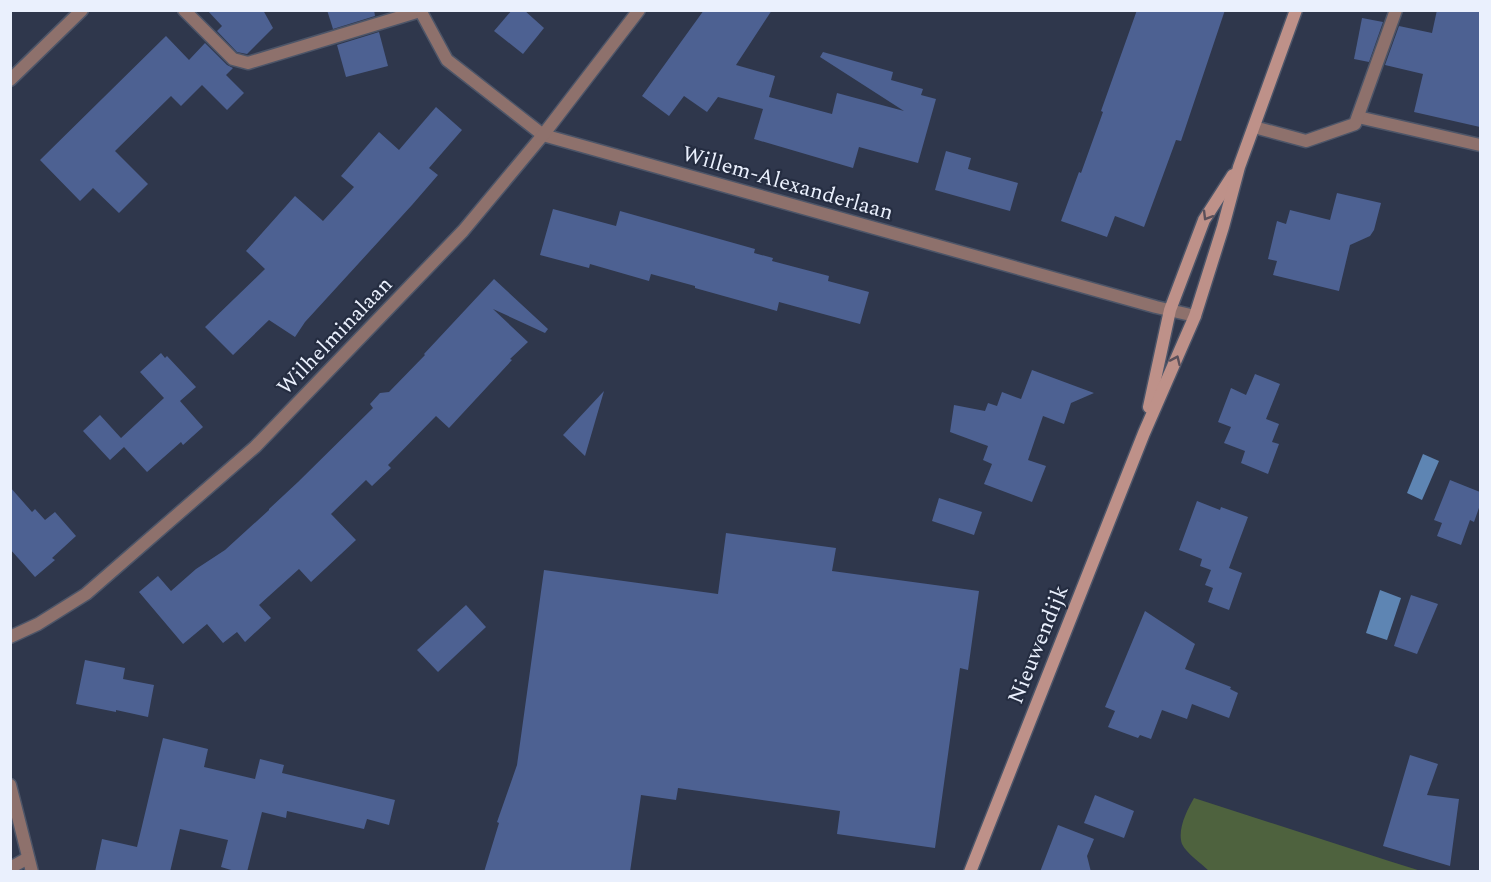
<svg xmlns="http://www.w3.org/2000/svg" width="1491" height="882" viewBox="0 0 1491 882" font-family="Spectral,serif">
<rect width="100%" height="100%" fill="#2f374c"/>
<!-- green -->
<path fill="#4e623e" d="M1194 798 1389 861 1421 871H1209C1202 864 1186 853 1182 844 1177 830 1187 810 1194 798Z"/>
<!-- water -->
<g fill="#5e85b3">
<path d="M1423 454 1439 461 1422 500 1407 493Z"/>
<path d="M1380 590 1401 598 1387 640 1366 633Z"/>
</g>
<!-- building -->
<g fill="#4d6192">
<path d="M207 10H263L273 28 247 54 237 52 217 31 222 26Z"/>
<path d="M327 10H374L375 16 333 29Z"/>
<path d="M512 10H524L544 28 523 54 494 31Z"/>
<path d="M704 10H772L736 65 775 76 769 97 832 114 837 93 904 111 820 57 823 52 893 72 891 80 923 89 921 95 936 99 918 163 859 147 853 168 754 139 763 109 718 97 707 112 684 96 669 116 642 96Z"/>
<path d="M1137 10H1225L1181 141 1176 140 1144 227 1115 216 1107 237 1061 221 1079 172 1081 173 1103 112 1101 111Z"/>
<path d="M1437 10H1480V127L1414 112 1423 74 1385 65 1399 26 1432 33Z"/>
<path d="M1362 18 1383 22 1369 62 1354 59Z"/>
<path d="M379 32 388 66 346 77 337 45Z"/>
<path d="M166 36 189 60 205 43 227 65 233 68 226 75 244 93 227 110 202 85 181 106 171 96 115 151 148 184 119 213 93 188 80 201 40 160Z"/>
<path d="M436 107 462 130 429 168 438 175 412 205 305 322 295 337 269 320 233 355 205 327 265 269 246 251 295 196 323 221 354 187 341 176 379 132 399 150Z"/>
<path d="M946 151 971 158 968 169 1018 183 1010 211 935 190Z"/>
<path d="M1337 193 1381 203 1374 230 1370 236 1350 245 1339 291 1273 275 1277 261 1268 259 1277 221 1286 224 1290 210 1330 220Z"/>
<path d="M553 209 616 226 620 211 755 249 754 253 773 258 772 261 829 276 828 281 869 292 860 324 779 302 777 311 695 288V286L651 274 649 281 590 264 589 268 540 255Z"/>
<path d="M494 279 548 329 545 333 493 309 528 342 510 359 512 360 449 428 436 416 388 465 391 468 372 486 366 480 331 514 356 540 311 582 299 569 259 605 271 618 245 642 237 632 223 643 207 624 183 644 139 592 158 576 171 591 196 569 225 550 269 510V509L298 482 373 408 370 404 380 393 389 392 425 355 424 354Z"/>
<path d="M161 353 165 358 167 356 196 387 180 401 203 427 183 445 181 442 147 472 124 447 110 460 83 431 100 415 121 438 164 398 140 372Z"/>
<path d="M1032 370 1094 393 1071 403 1064 424 1043 416 1028 460 1046 466 1032 502 984 484 992 464 983 460 988 446 950 432 954 405 985 411 988 403 997 406 1002 392 1021 399Z"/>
<path d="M1255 374 1280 384 1266 419 1279 424 1272 442 1279 444 1268 474 1241 463 1245 451 1224 443 1231 427 1218 422 1231 388 1246 395Z"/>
<path d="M604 391 585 456 563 435Z"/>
<path d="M1450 480 1480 492V505L1474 522 1470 520 1461 545 1437 536 1442 523 1434 520Z"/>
<path d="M10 487 32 512 35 509 45 520 55 512 76 536 52 558 55 560 35 577 10 549Z"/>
<path d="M939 498 982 512 974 535 932 521Z"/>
<path d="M1197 501 1220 510 1221 507 1248 517 1229 568 1242 573 1229 610 1208 602 1213 588 1205 585 1211 570 1200 566 1202 559 1179 550Z"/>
<path d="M726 533 836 548 832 571 979 591 968 670 960 668 935 848 837 834 840 811 678 788 676 800 641 795 630 872H484L499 823 497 822 517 765 544 570 718 594Z"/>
<path d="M1411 595 1438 604 1417 654 1394 646Z"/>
<path d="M466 605 486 627 438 672 417 650Z"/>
<path d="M1145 611 1195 644 1185 669 1231 687 1230 689 1238 693 1229 718 1192 704 1187 719 1162 710 1151 739 1140 735 1138 738 1108 727 1115 711 1105 707Z"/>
<path d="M85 660 125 668 123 679 154 685 148 717 116 710V712L76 704Z"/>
<path d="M163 738 208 749 204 767 255 779 260 759 284 765 282 773 395 800 389 825 367 819 364 829 287 811 286 818 262 812 247 872H238L221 867 228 840 180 829 170 872H95L102 839 137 847Z"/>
<path d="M1410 755 1438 764 1427 795 1459 799 1450 866 1383 846Z"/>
<path d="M1095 795 1134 811 1124 838 1084 823Z"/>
<path d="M1058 825 1094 839 1087 856 1091 872H1040Z"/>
</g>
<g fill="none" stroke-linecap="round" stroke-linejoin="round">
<!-- lane casing -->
<g stroke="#4d5568" stroke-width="15">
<g id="lane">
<path d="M1358 117 1480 145"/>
<path d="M1254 127 1306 141 1355 124 1396 10"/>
</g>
</g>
<!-- street casing -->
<g stroke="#4d5568" stroke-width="15">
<g id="street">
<path d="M184 10 233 59 248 63 420 11"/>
<path d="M420 10 447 60 543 135 1156 307 1195 316"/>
<path d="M10 80 82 10"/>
<path d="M10 637 38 624 86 594 255 447 463 231 543 135 639 10"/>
<path d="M10 785 32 872"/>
<path d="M10 868 28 858"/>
</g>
</g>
<!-- secondary casing -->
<g stroke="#4d5568" stroke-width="15">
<g id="secondary">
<path d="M1149 407 1170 310 1204 220 1233 175"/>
<path d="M970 872 1144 433 1195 316 1223 227 1239 167 1296 10"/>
</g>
</g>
<!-- lane -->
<use href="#lane" stroke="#8e716c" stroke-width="12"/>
<!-- street -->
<use href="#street" stroke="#8e716c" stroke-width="12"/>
<!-- secondary -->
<use href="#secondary" stroke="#be9189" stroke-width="12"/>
</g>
<!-- one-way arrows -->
<defs><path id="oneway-chevron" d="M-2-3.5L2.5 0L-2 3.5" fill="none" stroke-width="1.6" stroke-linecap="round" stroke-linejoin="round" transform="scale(1.5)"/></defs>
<g stroke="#5b505a">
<use href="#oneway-chevron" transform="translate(1207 216) rotate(121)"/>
<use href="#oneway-chevron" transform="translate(1176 360) rotate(-66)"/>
</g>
<g text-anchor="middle" stroke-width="4.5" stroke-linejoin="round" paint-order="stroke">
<!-- street labels -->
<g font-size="22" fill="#eaf0fd" stroke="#252d41">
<text transform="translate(788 182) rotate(16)" y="8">Willem-Alexanderlaan</text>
<text transform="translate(334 335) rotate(-46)" y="8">Wilhelminalaan</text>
<text transform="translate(1037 644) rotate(-68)" y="8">Nieuwendijk</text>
</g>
</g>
<!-- border -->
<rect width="1491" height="882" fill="none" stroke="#eaf0fd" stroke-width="24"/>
</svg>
